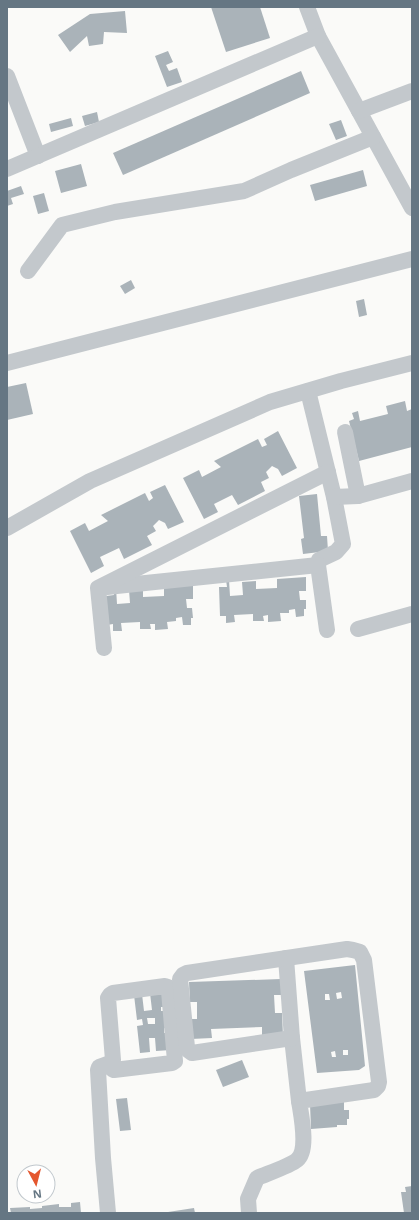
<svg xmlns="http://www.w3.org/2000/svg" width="419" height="1220" viewBox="0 0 419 1220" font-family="'Noto Sans',sans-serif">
<rect width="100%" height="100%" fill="#fafaf8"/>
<!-- building -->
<g fill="#aab3b9" fill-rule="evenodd">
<path d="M211 7H260L270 38 226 52Z"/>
<path d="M125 11 127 33 104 32 103 44 89 46 87 36 70 52 58 35 90 14Z"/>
<path d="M168 51 173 62 166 65 169 71 177 68 182 82 167 87 155 56Z"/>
<path d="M301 71 310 93 123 175 113 153Z"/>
<path d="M97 112 99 122 85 126 82 116Z"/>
<path d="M71 118 73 126 51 132 49 124Z"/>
<path d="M341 120 347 136 336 140 329 124Z"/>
<path d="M81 164 87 186 61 193 55 171Z"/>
<path d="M363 170 367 186 315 201 310 185Z"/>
<path d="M21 186 24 194 11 198 13 204 7 206V191Z"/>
<path d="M44 193 49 211 38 214 33 196Z"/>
<path d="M131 280 135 288 125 294 120 286Z"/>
<path d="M364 299 367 315 359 317 356 301Z"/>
<path d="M26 383 33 414 7 420V387Z"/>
<path d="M405 401 407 411 412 409V447L359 461 349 421 354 419 352 413 358 411 360 421 388 414 386 406Z"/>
<path d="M278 431 297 468 282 476 278 469 272 466 266 472 269 478 261 482 265 491 238 505 232 495 214 504 218 512 204 519 183 478 199 470 202 477 221 467 214 461 258 439 262 447 267 445 264 439Z"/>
<path d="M165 485 184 522 168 529 165 523 159 520 153 526 156 531 147 536 152 545 124 559 119 548 100 557 104 566 91 573 70 531 85 523 89 531 108 521 101 515 145 493 149 501 153 498 150 492Z"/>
<path d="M317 494 321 536H327L328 551 303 554 301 539 304 538 299 496Z"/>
<path d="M306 577V591H299L300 600H306V609H304V616L296 617 295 609 289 610V613H280L281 621 268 622V615L263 616 264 621H253V614L234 615 235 622 226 623V616H220L219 587H227L226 580H229L230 596 243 595 242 582 256 581V589L277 588V579Z"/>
<path d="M193 585V599H186L187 608H192L193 618H191V625H183L182 617 176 618V621L167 622 168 629 155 630V624H150L151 629H140V622L121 623 122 631H113V624L107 625 106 596 114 595 113 588H116L117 604 130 603 129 590 143 589V597L164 596V587Z"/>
<path d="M355 965 365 1066 359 1070 317 1073 304 971ZM341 992 342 998 337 999 336 993ZM325 994H329L330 1000H325ZM343 1050H348V1055H343ZM335 1051 336 1057H332L331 1052Z"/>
<path d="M281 979V995H274L275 1013H282L283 1036H262V1027L211 1029 212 1038 191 1039 190 1019H197V1002H190L189 982Z"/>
<path d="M165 992 167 1007H161V1011H167L169 1028H164V1033H169L171 1050 156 1051 155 1038H149L150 1052 140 1053 137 1026 143 1025 142 1019 137 1020 134 995 142 994 144 1011 152 1010 150 993ZM147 1018H155V1024H148Z"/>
<path d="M242 1060 249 1077 223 1087 216 1070Z"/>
<path d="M127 1098 131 1130 120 1131 116 1099Z"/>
<path d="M344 1102V1110H349V1119H347V1125H337V1127L311 1129 310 1104Z"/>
<path d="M412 1186V1213H404L401 1192H406L405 1187Z"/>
<path d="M80 1202 81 1213H11L10 1208 30 1207V1209L42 1208V1206L59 1204V1207H71V1203Z"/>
<path d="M194 1208 195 1213H168V1212Z"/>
</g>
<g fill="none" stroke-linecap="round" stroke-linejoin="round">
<!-- minor -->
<g stroke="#c3c8cc" stroke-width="16">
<path d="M307 7 318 36 412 208"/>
<path d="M7 76 38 156"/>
<path d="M359 111 412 91"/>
<path d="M7 169 318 36"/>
<path d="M28 271 62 225 115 212 244 191 291 170 373 137"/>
<path d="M7 363 412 259"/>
<path d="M308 391 334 497 343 544 336 552 319 560 318 565 327 630"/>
<path d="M345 432 358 496"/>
<path d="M334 497 358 496 412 481"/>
<path d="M7 528 90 481 270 402 341 381 412 363"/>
<path d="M107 587 318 565"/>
<path d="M358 629 412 614"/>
<path d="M104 648 98 588 328 472"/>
<path d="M286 958 292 1038 299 1101"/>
<path d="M108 1213 103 1158 98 1070 99 1067 110 1063 113 1060 108 998 110 995 113 993 165 986 168 987 169 991 175 1061 172 1063 114 1070 112 1069 110 1063"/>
<path d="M249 1213 248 1199 257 1178C266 1174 290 1166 297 1160 309 1150 301 1115 299 1101L374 1090 378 1086 379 1082 364 960 360 952 353 950 347 949 187 973 183 975 180 979 187 1047 188 1050 192 1053 292 1038"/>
</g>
</g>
<!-- border -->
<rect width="419" height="1220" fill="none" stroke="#657683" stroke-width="16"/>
<!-- north arrow -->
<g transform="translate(36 1184) rotate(173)"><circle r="19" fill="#ffffff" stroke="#c1c8cd"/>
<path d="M0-3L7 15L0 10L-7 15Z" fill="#e4572e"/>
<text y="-6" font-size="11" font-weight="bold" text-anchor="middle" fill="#657683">N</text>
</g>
</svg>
